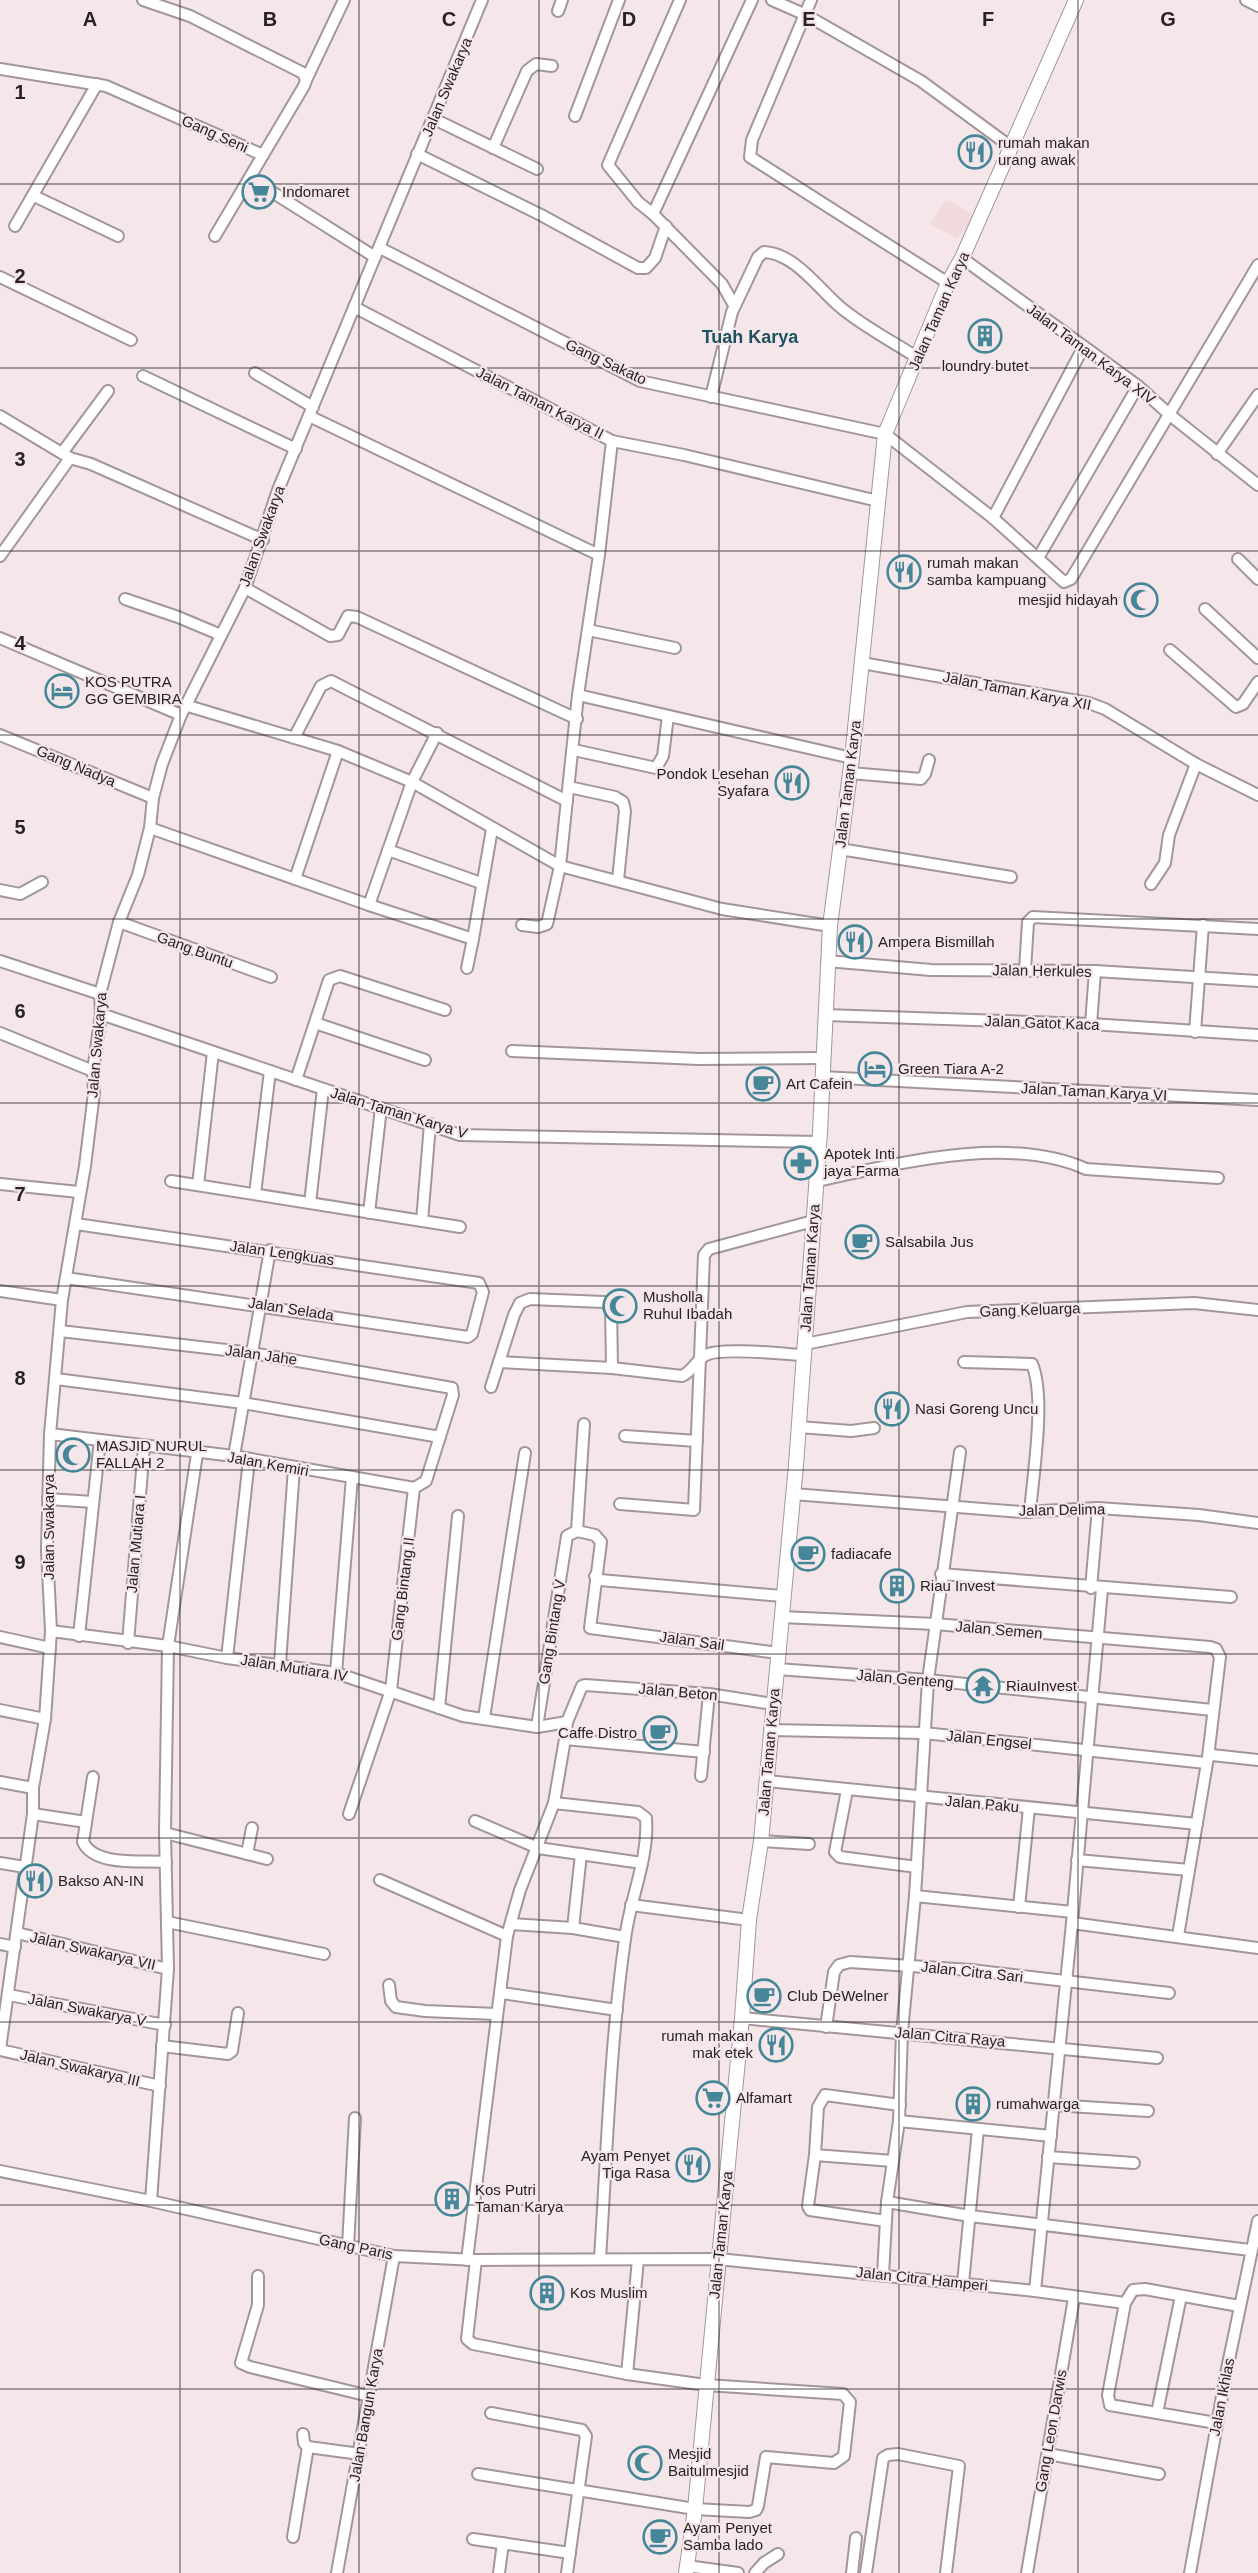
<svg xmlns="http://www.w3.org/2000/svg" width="1258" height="2573" viewBox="0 0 1258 2573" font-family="Arial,sans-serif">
<rect width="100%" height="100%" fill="#f5e7e9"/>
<!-- built -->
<path fill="#f1dadd" d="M946 199 974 215 958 239 930 224Z"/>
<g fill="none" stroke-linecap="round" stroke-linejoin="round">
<!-- minor casing -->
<g stroke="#a49698" stroke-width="14">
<g id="minor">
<path d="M143 0 190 16 303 73 306 80 304 86 263 155"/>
<path d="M772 0 806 15 921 81 1011 147"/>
<path d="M811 0 752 140 750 157 948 283"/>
<path d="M1246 0 1258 6"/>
<path d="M558 11 562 0"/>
<path d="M0 69 106 86 263 155 215 236"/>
<path d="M306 80 344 0"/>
<path d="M575 116 619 0"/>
<path d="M434 119 537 169"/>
<path d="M493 148 527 71 536 64 552 66"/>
<path d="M417 154 541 215 638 268H646L655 258 666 226"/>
<path d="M250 178 375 257"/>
<path d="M34 196 118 236"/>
<path d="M653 214 638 202 608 165 680 0"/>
<path d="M15 226 97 84"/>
<path d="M380 248 640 381 885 434 993 518 1064 582 1071 579 1258 265"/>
<path d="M962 258 1138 386 1170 415 1258 485"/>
<path d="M0 277 131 340"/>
<path d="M734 305 722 284 653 214 752 0"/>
<path d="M354 307 612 441 684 455 878 501"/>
<path d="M255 373 313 407"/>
<path d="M143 376 296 449"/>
<path d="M711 397 732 312 758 257 764 252C794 253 818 288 839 306 862 326 892 341 918 358"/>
<path d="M0 416 70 458"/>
<path d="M309 416 599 555"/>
<path d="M62 453 108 391"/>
<path d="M1217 454 1258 395"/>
<path d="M993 518 1083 348"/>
<path d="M0 556 70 458 91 464 263 540"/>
<path d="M1038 558 1138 386"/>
<path d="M1238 559 1258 579"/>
<path d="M245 588 330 636 338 635 348 616 357 617 577 719"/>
<path d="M125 599 178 617 221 635"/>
<path d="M1205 609 1258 658"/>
<path d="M588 630 675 648"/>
<path d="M0 638 181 715"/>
<path d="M1170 650 1236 707 1243 704 1258 682"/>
<path d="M862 663 1089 703 1105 709 1196 764 1258 795"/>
<path d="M578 695 852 758"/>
<path d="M188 706 338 751 412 782 560 866 722 909 830 926"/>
<path d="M0 735 153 798"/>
<path d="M294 738 321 686 331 681 567 801"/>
<path d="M574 750 656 768 663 756 668 716"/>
<path d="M850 773 921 779 925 774 929 760"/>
<path d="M569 787 615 797 623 802 625 811 618 880"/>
<path d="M150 828 369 905 473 939 492 829"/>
<path d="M840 849 1011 877"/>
<path d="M388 850 481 883"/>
<path d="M295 879 338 751"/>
<path d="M1151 884 1165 863 1169 835 1196 764"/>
<path d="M0 890 20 894 42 882"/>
<path d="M369 905 412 782 437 733"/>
<path d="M119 922 271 977"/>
<path d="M522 925 538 927 547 924 560 866 578 695 599 555 612 441"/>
<path d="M0 961 100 994"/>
<path d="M827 961 931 970 1095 971 1258 981"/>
<path d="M467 968 473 939"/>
<path d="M1025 970 1028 922 1033 917 1258 929"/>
<path d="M101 1014 460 1135 818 1142"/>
<path d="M825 1015 1091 1024 1258 1035"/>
<path d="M315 1023 425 1060"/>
<path d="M1091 1024 1095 971"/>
<path d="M1195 1032 1203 925"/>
<path d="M0 1033 93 1071"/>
<path d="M512 1051 699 1059 822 1058"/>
<path d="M822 1077 1258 1100"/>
<path d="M296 1080 329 980 340 976 445 1010"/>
<path d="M171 1181 460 1227"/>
<path d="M817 1181C896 1164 1008 1134 1086 1169L1218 1178"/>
<path d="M0 1184 79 1192"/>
<path d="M198 1185 213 1052"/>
<path d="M255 1194 270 1071"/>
<path d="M310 1203 323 1089"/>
<path d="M369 1213 381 1108"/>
<path d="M422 1221 430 1124"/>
<path d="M66 1278 468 1337 472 1334 483 1292 479 1283 76 1224"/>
<path d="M0 1291 62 1300"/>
<path d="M60 1331 252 1353 452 1388 453 1395 426 1481 414 1488"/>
<path d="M805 1344 967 1312 1194 1303 1258 1310"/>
<path d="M499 1362 612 1368 682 1376C693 1371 696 1360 706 1355 721 1347 784 1354 804 1355"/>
<path d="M964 1362 1032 1364C1046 1397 1033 1474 1030 1512"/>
<path d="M56 1379 243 1403 440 1437"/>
<path d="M491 1387 514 1315 520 1303 530 1299 604 1302 611 1307 612 1368"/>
<path d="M799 1427 851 1431 874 1428"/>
<path d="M50 1434 234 1456 414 1488"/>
<path d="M625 1436 697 1441"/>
<path d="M234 1456 270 1250"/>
<path d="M793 1494 1022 1512 1098 1508 1199 1515 1258 1523"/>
<path d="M48 1499 93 1502"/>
<path d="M620 1504 694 1510 704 1255 709 1249 813 1221"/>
<path d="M577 1531 584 1424"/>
<path d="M941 1574 1231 1597"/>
<path d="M595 1576 600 1580 782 1596"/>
<path d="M1091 1588 1098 1508"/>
<path d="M781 1617 935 1624 1210 1647 1216 1649 1220 1657 1208 1757"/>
<path d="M51 1631 168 1646 227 1658 336 1673 463 1716 537 1727 567 1722"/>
<path d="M79 1636 100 1440"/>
<path d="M0 1637 50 1648"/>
<path d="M128 1643 144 1446"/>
<path d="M227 1658 249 1460"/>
<path d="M280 1663 294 1468"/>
<path d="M777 1669 928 1680 1212 1710"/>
<path d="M336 1673 352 1477"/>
<path d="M439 1708 458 1516"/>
<path d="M0 1710 45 1719"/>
<path d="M484 1718 525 1453"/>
<path d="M537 1727 567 1536 577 1531 595 1535 601 1542 590 1628 778 1653"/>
<path d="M770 1730 924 1733 1206 1763"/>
<path d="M704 1752 565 1739 567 1722 582 1686 585 1685 709 1694 773 1704"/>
<path d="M701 1776 709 1694"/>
<path d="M93 1777 83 1842C95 1867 142 1860 166 1862"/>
<path d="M767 1781 1197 1824"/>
<path d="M0 1782 33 1788"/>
<path d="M847 1790 835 1852 840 1857 917 1867"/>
<path d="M554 1803 565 1739"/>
<path d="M33 1814 86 1822"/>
<path d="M349 1814 391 1690 414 1488"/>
<path d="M475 1821 538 1848 642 1863"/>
<path d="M165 1833 267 1859"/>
<path d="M761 1841 809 1844"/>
<path d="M247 1854 252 1828"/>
<path d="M1077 1860 1189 1870"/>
<path d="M0 1863 25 1867"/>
<path d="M380 1880 507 1936"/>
<path d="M915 1896 1073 1912"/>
<path d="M631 1905 749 1920"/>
<path d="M1019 1907 1029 1808"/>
<path d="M167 1922 324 1954"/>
<path d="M1072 1923 1258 1948"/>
<path d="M511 1924 573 1928 625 1937"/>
<path d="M573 1928 581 1854"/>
<path d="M17 1933 168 1969"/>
<path d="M1178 1936 1208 1757 1212 1755 1258 1760"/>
<path d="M0 1944 15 1947"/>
<path d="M389 1985 391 2001 396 2007 425 2011 496 2014"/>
<path d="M502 1993 617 2010"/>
<path d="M9 1995 165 2025"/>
<path d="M742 2018 1157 2058"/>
<path d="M826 2027 834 1972 839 1965 850 1962 971 1970 1169 1993"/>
<path d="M162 2046 228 2054 232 2051 238 2013"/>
<path d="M0 2049 33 1814V1788L45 1719 51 1631 47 1550 50 1434 62 1300 85 1166 94 1093 93 1071 101 1014 100 994 119 922 138 875 150 828 153 798 162 764 181 715 245 588 278 490 482 0"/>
<path d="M0 2050 160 2086"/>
<path d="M1053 2105 1148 2111"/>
<path d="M899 2121 1051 2136"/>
<path d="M815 2155 808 2206 810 2210 886 2221"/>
<path d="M1048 2157 1134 2163"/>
<path d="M893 2161 815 2155 818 2107 825 2095 900 2105"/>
<path d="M0 2171 151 2201 394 2256 476 2260 718 2259 1035 2291 1125 2303"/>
<path d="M151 2201 168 1969 165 1833 168 1646 197 1454"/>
<path d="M887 2202 970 2216 1250 2250"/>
<path d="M348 2246 355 2118"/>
<path d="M467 2260 507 1936 520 1890 554 1803 638 1812 646 1818C649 1859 630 1898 625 1939 610 2044 607 2152 600 2258"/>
<path d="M476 2260 467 2339 473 2344 627 2374 706 2385 843 2394 850 2402 844 2456 834 2463 766 2457 758 2506 756 2510 749 2512 695 2509 478 2474"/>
<path d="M883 2275 887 2202 899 2121 902 2032 915 1896 928 1680 960 1452"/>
<path d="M258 2276V2305L241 2363 250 2367 369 2396"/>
<path d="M963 2283 978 2129"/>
<path d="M1035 2291 1072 1923 1102 1589"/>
<path d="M627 2374 638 2260"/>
<path d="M491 2413 582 2430 586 2436 567 2573"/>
<path d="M1157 2413 1181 2296"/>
<path d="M1216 2423 1110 2405 1108 2395 1125 2303 1133 2290 1145 2289 1239 2306"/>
<path d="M303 2434 304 2443 308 2447 360 2454"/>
<path d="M1048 2454 1159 2474"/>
<path d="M293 2537 308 2447"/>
<path d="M473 2539 570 2553"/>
<path d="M687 2566 738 2573"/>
<path d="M337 2573 394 2256"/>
<path d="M499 2573 503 2543"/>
<path d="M755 2573 764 2563 778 2554"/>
<path d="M852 2573 856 2538"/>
<path d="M866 2573 883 2458 888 2455 898 2454 959 2466 946 2573"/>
<path d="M1027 2573 1074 2298"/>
<path d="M1190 2573 1227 2369 1258 2221"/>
</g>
</g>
<!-- tertiary casing -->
<g stroke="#a49698" stroke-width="16">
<path id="tertiary" d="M686 2573 695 2509 742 2018 749 1920 761 1841 796 1465 820 1132 830 926 852 758 885 434 948 283 962 258 1076 0"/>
</g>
<!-- minor -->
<use href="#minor" stroke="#fff" stroke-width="10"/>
<!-- tertiary -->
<use href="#tertiary" stroke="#fff" stroke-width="14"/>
</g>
<!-- grid -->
<path fill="none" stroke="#282323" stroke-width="1.5" stroke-opacity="0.55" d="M180 0V2573M359 0V2573M539 0V2573M719 0V2573M899 0V2573M1078 0V2573M0 184H1258M0 368H1258M0 551H1258M0 735H1258M0 919H1258M0 1103H1258M0 1286H1258M0 1470H1258M0 1654H1258M0 1838H1258M0 2022H1258M0 2205H1258M0 2389H1258"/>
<!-- icons -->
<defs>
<g id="restaurant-ring" transform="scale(1.725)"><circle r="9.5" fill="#f5e7e9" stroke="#458698" stroke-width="1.5"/><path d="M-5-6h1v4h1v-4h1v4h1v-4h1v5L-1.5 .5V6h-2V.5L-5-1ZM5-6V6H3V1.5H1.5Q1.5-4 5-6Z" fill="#458698"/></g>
<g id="supermarket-ring" transform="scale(1.725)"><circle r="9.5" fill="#f5e7e9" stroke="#458698" stroke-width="1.5"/><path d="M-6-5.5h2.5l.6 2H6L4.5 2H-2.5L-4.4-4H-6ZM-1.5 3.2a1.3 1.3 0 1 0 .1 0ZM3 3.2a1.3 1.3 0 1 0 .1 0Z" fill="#458698"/></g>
<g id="building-ring" transform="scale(1.725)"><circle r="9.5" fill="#f5e7e9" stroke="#458698" stroke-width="1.5"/><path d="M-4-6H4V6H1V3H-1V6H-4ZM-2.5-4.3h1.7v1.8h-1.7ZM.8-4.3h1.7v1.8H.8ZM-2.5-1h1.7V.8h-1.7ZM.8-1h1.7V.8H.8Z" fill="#458698"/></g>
<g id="mosque-ring" transform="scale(1.725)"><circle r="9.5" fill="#f5e7e9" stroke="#458698" stroke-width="1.5"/><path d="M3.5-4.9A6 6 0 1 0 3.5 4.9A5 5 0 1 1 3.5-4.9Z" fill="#458698"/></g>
<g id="hotel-ring" transform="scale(1.725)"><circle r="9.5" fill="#f5e7e9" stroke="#458698" stroke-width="1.5"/><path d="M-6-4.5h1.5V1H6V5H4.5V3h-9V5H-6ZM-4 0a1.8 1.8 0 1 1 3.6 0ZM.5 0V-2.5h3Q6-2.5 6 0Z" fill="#458698"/></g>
<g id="cafe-ring" transform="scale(1.725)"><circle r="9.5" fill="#f5e7e9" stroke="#458698" stroke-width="1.5"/><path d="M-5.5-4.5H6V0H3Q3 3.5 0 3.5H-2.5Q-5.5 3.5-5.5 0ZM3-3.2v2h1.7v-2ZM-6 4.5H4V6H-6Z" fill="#458698"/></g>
<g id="pharmacy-ring" transform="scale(1.725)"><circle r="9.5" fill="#f5e7e9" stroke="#458698" stroke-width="1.5"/><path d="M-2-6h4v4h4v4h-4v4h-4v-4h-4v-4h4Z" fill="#458698"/></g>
<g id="temple-ring" transform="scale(1.725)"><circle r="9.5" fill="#f5e7e9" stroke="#458698" stroke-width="1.5"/><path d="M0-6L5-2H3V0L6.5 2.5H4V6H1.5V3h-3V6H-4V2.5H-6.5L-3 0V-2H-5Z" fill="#458698"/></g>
</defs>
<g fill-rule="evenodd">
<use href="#restaurant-ring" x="975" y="152"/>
<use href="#supermarket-ring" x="259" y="192"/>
<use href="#building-ring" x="985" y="336"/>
<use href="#restaurant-ring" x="904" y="572"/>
<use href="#mosque-ring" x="1141" y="600"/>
<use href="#hotel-ring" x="62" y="691"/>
<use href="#restaurant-ring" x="792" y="783"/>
<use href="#restaurant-ring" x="855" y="942"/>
<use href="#hotel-ring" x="875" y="1069"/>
<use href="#cafe-ring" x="763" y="1084"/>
<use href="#pharmacy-ring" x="801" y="1163"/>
<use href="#cafe-ring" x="862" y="1242"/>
<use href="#mosque-ring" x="620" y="1306"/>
<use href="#restaurant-ring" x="892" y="1409"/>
<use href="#mosque-ring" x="73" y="1455"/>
<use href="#cafe-ring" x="808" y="1554"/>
<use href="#building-ring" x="897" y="1586"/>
<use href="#temple-ring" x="983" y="1686"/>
<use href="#cafe-ring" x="660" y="1733"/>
<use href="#restaurant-ring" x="35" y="1881"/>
<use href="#cafe-ring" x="764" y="1996"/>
<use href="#restaurant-ring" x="776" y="2045"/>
<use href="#supermarket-ring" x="713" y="2098"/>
<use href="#building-ring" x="973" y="2104"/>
<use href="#restaurant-ring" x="693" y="2165"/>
<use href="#building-ring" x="452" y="2199"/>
<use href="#building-ring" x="547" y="2293"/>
<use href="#mosque-ring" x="645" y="2463"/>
<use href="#cafe-ring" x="660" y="2537"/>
</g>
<g text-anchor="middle" stroke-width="4.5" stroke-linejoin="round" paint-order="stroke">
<!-- street labels -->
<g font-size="15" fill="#282323" stroke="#f5e7e9">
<text transform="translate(447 87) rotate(-67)" y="5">Jalan Swakarya</text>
<text transform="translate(215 134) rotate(24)" y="5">Gang Seni</text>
<text transform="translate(939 311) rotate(-66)" y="5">Jalan Taman Karya</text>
<text transform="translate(1091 354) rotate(37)" y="5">Jalan Taman Karya XIV</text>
<text transform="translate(606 362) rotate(25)" y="5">Gang Sakato</text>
<text transform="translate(540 403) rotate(27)" y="5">Jalan Taman Karya II</text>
<text transform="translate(262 536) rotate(-70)" y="5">Jalan Swakarya</text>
<text transform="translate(1017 691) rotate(11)" y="5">Jalan Taman Karya XII</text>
<text transform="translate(76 766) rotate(23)" y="5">Gang Nadya</text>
<text transform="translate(848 784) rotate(-83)" y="5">Jalan Taman Karya</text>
<text transform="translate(195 950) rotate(20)" y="5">Gang Buntu</text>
<text transform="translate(1042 971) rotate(1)" y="5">Jalan Herkules</text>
<text transform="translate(1042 1023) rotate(2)" y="5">Jalan Gatot Kaca</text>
<text transform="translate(97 1045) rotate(-85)" y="5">Jalan Swakarya</text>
<text transform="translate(1094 1092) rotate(3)" y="5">Jalan Taman Karya VI</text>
<text transform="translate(399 1113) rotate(17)" y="5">Jalan Taman Karya V</text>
<text transform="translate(282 1253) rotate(8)" y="5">Jalan Lengkuas</text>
<text transform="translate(810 1268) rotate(-86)" y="5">Jalan Taman Karya</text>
<text transform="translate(291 1309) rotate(9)" y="5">Jalan Selada</text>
<text transform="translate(1030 1310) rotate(-2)" y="5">Gang Keluarga</text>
<text transform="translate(261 1355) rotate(8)" y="5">Jalan Jahe</text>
<text transform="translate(268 1464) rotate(10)" y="5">Jalan Kemiri</text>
<text transform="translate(1062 1510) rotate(-1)" y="5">Jalan Delima</text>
<text transform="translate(49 1527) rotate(-90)" y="5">Jalan Swakarya</text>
<text transform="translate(136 1544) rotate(-85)" y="5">Jalan Mutiara I</text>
<text transform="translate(403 1589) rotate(-83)" y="5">Gang Bintang II</text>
<text transform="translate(999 1630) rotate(5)" y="5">Jalan Semen</text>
<text transform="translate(552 1632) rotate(-81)" y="5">Gang Bintang V</text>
<text transform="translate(692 1641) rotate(8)" y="5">Jalan Sail</text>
<text transform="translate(294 1668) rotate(9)" y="5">Jalan Mutiara IV</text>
<text transform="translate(905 1679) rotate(5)" y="5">Jalan Genteng</text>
<text transform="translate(678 1692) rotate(5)" y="5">Jalan Beton</text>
<text transform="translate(989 1740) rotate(6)" y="5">Jalan Engsel</text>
<text transform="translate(769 1752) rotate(-85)" y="5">Jalan Taman Karya</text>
<text transform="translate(982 1804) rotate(5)" y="5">Jalan Paku</text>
<text transform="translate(93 1951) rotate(13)" y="5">Jalan Swakarya VII</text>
<text transform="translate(972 1972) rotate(6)" y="5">Jalan Citra Sari</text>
<text transform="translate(87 2010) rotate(11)" y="5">Jalan Swakarya V</text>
<text transform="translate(950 2037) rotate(5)" y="5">Jalan Citra Raya</text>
<text transform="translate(80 2068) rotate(13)" y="5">Jalan Swakarya III</text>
<text transform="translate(721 2235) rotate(-84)" y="5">Jalan Taman Karya</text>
<text transform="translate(356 2247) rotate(12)" y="5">Gang Paris</text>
<text transform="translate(922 2279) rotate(6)" y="5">Jalan Citra Hamperi</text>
<text transform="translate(1222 2397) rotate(-79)" y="5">Jalan Ikhlas</text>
<text transform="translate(366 2415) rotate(-80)" y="5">Jalan Bangun Karya</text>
<text transform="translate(1051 2431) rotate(-80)" y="5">Gang Leon Darwis</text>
</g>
<!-- poi labels -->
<g font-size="15" fill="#282323" stroke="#f5e7e9" text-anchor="start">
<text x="998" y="148">rumah makan<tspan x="998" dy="17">urang awak</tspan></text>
<text x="282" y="197">Indomaret</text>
<text x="985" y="371" text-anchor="middle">loundry butet</text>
<text x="927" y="568">rumah makan<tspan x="927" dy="17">samba kampuang</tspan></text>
<text x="1118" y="605" text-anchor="end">mesjid hidayah</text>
<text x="85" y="687">KOS PUTRA<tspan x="85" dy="17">GG GEMBIRA</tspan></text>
<text x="769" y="779" text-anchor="end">Pondok Lesehan<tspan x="769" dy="17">Syafara</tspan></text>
<text x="878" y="947">Ampera Bismillah</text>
<text x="898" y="1074">Green Tiara A-2</text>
<text x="786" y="1089">Art Cafein</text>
<text x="824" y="1159">Apotek Inti<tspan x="824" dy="17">jaya Farma</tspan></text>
<text x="885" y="1247">Salsabila Jus</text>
<text x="643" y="1302">Musholla<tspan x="643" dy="17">Ruhul Ibadah</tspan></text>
<text x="915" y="1414">Nasi Goreng Uncu</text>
<text x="96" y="1451">MASJID NURUL<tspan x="96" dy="17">FALLAH 2</tspan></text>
<text x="831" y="1559">fadiacafe</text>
<text x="920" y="1591">Riau Invest</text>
<text x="1006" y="1691">RiauInvest</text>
<text x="637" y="1738" text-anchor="end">Caffe Distro</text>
<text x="58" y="1886">Bakso AN-IN</text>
<text x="787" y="2001">Club DeWelner</text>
<text x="753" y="2041" text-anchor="end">rumah makan<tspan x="753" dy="17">mak etek</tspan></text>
<text x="736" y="2103">Alfamart</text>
<text x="996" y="2109">rumahwarga</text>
<text x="670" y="2161" text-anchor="end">Ayam Penyet<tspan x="670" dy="17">Tiga Rasa</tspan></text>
<text x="475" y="2195">Kos Putri<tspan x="475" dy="17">Taman Karya</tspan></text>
<text x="570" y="2298">Kos Muslim</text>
<text x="668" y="2459">Mesjid<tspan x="668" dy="17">Baitulmesjid</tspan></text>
<text x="683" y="2533">Ayam Penyet<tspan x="683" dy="17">Samba lado</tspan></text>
</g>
<!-- quarter labels -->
<g font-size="18" font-weight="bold" fill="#1c5160" stroke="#f5e7e9">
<text x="750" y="343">Tuah Karya</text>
</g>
</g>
<g font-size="20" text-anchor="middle" font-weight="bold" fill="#282323" stroke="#f5e7e9" stroke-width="4.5" stroke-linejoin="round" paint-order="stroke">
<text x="90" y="26">A</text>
<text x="270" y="26">B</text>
<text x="449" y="26">C</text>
<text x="629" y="26">D</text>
<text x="809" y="26">E</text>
<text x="988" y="26">F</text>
<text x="1168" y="26">G</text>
<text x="20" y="99">1</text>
<text x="20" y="283">2</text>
<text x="20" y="466">3</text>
<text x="20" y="650">4</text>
<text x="20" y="834">5</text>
<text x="20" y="1018">6</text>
<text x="20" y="1201">7</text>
<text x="20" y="1385">8</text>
<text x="20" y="1569">9</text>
</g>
</svg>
